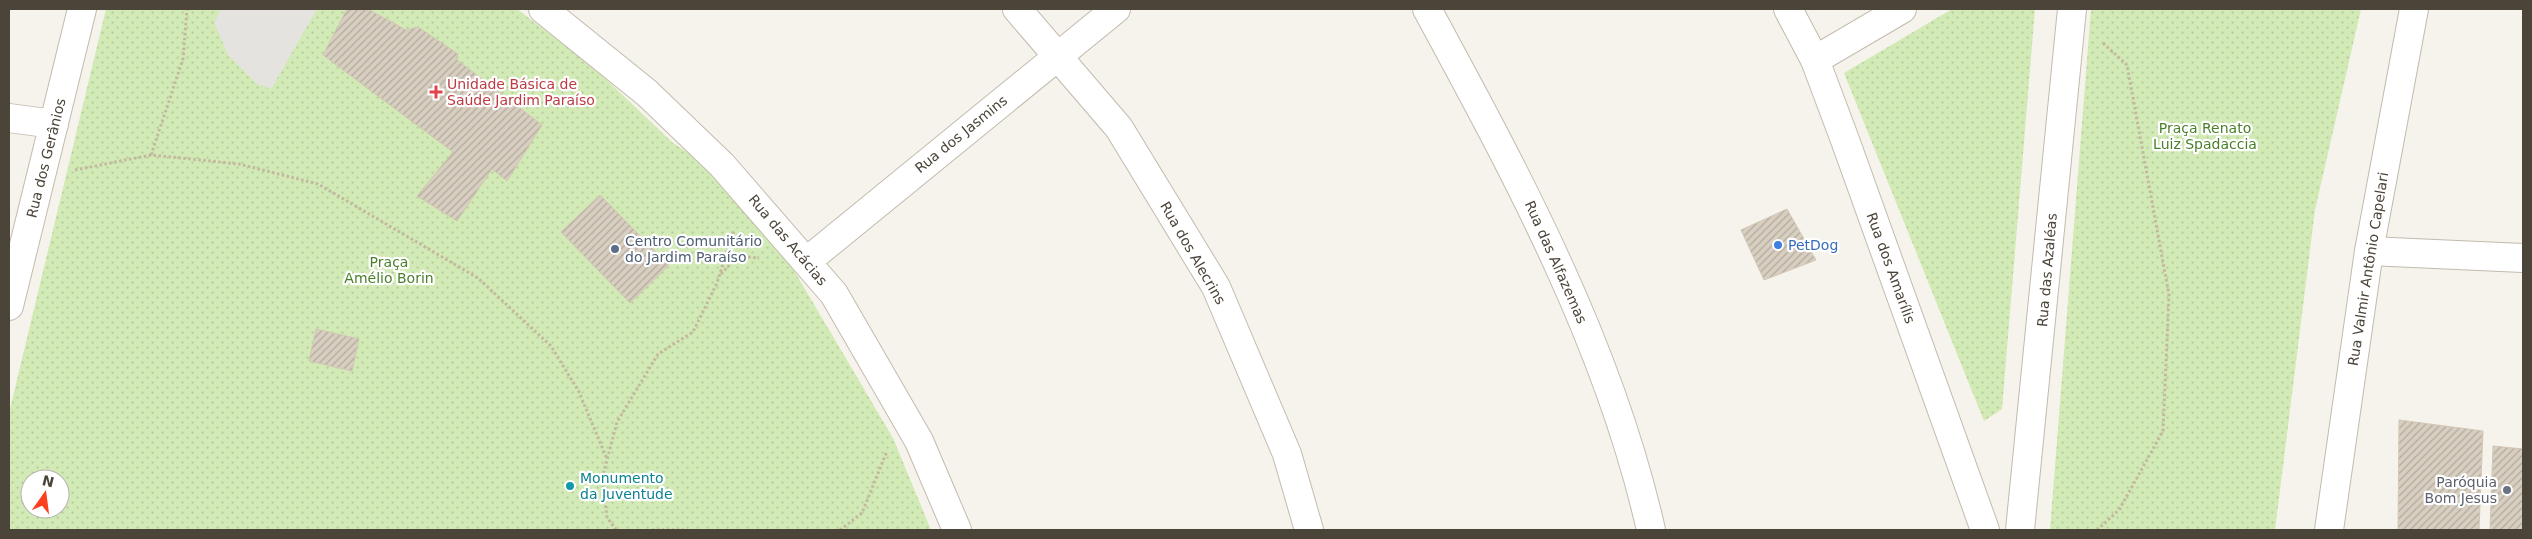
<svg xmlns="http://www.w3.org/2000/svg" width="2532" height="539" viewBox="0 0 2532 539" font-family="'DejaVu Sans',sans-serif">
<defs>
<pattern id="park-dots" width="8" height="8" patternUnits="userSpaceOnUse" patternTransform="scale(1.25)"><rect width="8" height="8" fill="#d2eab5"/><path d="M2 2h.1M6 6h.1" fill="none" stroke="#b6ca9c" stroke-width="1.8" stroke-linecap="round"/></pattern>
<pattern id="building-hatch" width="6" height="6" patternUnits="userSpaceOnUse" patternTransform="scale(1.25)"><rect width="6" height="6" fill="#d8cfc1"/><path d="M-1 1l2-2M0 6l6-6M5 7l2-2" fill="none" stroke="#b1aa9e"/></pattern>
</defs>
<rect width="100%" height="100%" fill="#f6f3ec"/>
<!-- park -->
<g fill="url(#park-dots)" fill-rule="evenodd">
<path d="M106 9H517L592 66 673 143 747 191 893 438 931 530H9V413ZM30 479H60V509H30Z"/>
<path d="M1952 9H2035L2002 409 1984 421 1844 73Z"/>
<path d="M2091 9H2361L2315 210 2275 530H2050Z"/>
</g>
<!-- parking -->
<path fill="#e5e3e0" d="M221 9H317L271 89 257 84 228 55 214 22Z"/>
<!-- building -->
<g fill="url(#building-hatch)" stroke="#d3c7b4">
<path d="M347 9H368L406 30 418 27 458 54 456 59 542 125 507 181 492 169 457 221 417 196 453 152 323 55Z"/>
<path d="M600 195 669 265 630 303 561 232Z"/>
<path d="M1787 209 1816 260 1764 280 1741 230Z"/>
<path d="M316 329 359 339 352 371 309 361Z"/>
<path d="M2399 420 2483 431 2479 530H2398Z"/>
<path d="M2493 446 2523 449V530H2490Z"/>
</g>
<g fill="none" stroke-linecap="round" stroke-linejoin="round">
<!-- street casing -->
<g stroke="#c2bbae" stroke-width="30">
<g id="street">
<path d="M543 9 647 93 722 165 834 294 919 441 957 530"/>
<path d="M1017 9 1119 128 1216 287 1287 454 1309 530"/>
<path d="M1427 9C1517 175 1609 344 1651 530"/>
<path d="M1788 9 1815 60 1845 140 1985 530"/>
<path d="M1815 60 1902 9"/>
<path d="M9 118 54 124"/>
<path d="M2369 251 2523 258"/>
<path d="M807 261 1116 9"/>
<path d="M9 306 82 9"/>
<path d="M2020 530 2072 9"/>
<path d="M2329 530 2369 251 2414 9"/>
</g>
</g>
<!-- path -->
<g stroke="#c4b79f" stroke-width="3" stroke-dasharray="2.5 2.5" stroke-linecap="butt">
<path d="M151 155 183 59 187 9"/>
<path d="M75 170 151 155 239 164 318 184 478 278 551 346 579 392 607 459"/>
<path d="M721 274 738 256 759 258"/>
<path d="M616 530 607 517 602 479 617 422 658 354 693 332 717 283 734 230"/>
<path d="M652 530H685"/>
<path d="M840 530 862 513 887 451"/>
<path d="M2097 530 2119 510 2163 431 2169 295 2127 65 2103 43"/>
</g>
<!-- street -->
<use href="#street" stroke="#fff" stroke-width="28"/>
</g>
<!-- markers -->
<path fill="#e0444e" stroke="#fff" stroke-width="2" d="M433.5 84.5h5v5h5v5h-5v5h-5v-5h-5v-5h5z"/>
<circle fill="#3f7fe0" stroke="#fff" stroke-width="2" cx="1778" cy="245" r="5"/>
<circle fill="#5c6f8a" stroke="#fff" stroke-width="2" cx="615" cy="249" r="5"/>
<circle fill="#0f9aa8" stroke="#fff" stroke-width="2" cx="570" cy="486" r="5"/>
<circle fill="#6b7280" stroke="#fff" stroke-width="2" cx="2507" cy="490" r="5"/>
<g text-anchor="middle" stroke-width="4.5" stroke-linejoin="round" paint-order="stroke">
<!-- health labels -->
<g font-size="14" fill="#be3a42" stroke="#fff" text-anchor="start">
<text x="447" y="89">Unidade Básica de<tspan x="447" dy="16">Saúde Jardim Paraíso</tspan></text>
</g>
<!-- park labels -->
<g font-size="14" fill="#4a7f2a" stroke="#fff">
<text x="2205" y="133">Praça Renato<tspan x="2205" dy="16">Luiz Spadaccia</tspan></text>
<text x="389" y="267">Praça<tspan x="389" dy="16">Amélio Borin</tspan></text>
</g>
<!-- street labels -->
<g font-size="14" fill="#4b4439" stroke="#fff">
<text transform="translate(961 134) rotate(-39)" y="5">Rua dos Jasmins</text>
<text transform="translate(46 158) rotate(-76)" y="5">Rua dos Gerânios</text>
<text transform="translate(788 240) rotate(50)" y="5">Rua das Acácias</text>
<text transform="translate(1193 253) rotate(60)" y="5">Rua dos Alecrins</text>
<text transform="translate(1556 262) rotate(66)" y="5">Rua das Alfazemas</text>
<text transform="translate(1891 268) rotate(70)" y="5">Rua dos Amarílis</text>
<text transform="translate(2368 269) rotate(-81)" y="5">Rua Valmir Antônio Capelari</text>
<text transform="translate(2047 270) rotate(-85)" y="5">Rua das Azaléas</text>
</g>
<!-- service labels -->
<g font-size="14" fill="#4e5e75" stroke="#fff" text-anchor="start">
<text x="625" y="246">Centro Comunitário<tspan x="625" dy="16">do Jardim Paraíso</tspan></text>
</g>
<!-- shop labels -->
<g font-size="14" fill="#366cbe" stroke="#fff" text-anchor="start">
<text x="1788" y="250">PetDog</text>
</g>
<!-- culture labels -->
<g font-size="14" fill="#0d838f" stroke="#fff" text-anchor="start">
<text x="580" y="483">Monumento<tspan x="580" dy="16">da Juventude</tspan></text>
</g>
<!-- worship labels -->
<g font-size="14" fill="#5b616d" stroke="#fff" text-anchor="end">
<text x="2497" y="487">Paróquia<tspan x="2497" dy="16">Bom Jesus</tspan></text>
</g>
</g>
<!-- border -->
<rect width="2532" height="539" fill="none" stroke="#4b4439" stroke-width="20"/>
<!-- north arrow -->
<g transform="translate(45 494) rotate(14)"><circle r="24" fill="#ffffff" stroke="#b7b4b0"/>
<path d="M0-4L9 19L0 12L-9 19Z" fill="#fc3f1d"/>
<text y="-8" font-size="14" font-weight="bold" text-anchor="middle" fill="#4b4439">N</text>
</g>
</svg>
